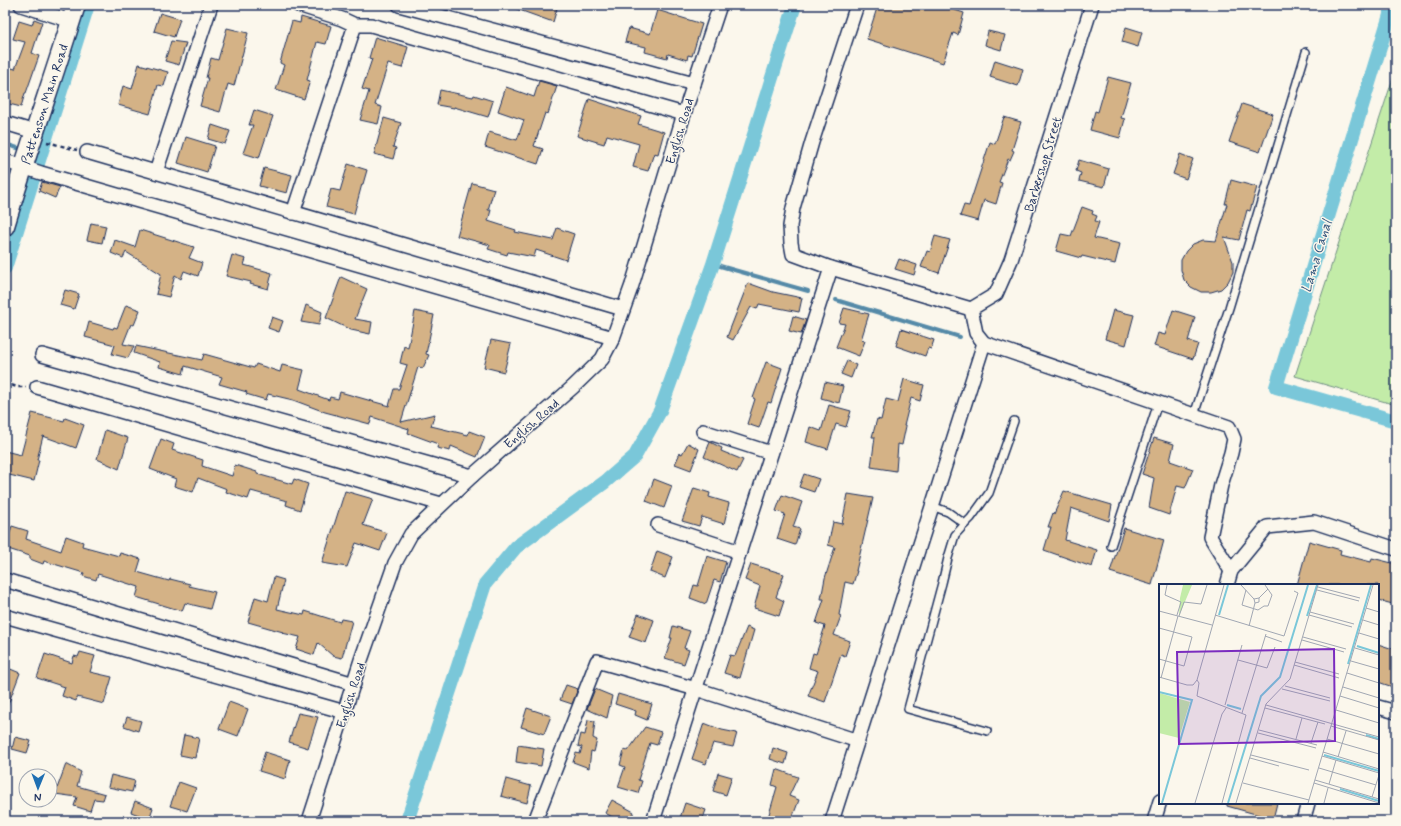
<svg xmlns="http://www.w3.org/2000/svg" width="1401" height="826" viewBox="0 0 1401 826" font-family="Mynerve,sans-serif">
<rect width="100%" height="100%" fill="#fbf7ec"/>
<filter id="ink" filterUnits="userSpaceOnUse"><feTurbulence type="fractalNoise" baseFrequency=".025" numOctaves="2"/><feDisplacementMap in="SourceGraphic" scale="8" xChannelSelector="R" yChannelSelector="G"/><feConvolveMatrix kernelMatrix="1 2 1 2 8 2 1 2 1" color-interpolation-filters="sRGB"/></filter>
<g filter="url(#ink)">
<!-- green -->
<path fill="#c3eca8" stroke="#6f8e83" d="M1396 69V405L1295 376Z"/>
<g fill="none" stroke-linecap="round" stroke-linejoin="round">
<!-- stream -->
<g stroke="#548aa8" stroke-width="4">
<path d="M5 144 24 150"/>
<path d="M32 152 41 155"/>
<path d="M713 264 808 291"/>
<path d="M836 300 960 337"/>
</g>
<!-- canal -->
<g stroke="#7ac7d9" stroke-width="14">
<path d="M1393 5 1276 387 1396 421"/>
<path d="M5 268 88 5"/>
<path d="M407 821 485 584 516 547 605 482 635 456 660 411 713 264 795 5"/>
</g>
</g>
<!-- building -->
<g fill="#d4b286" stroke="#1b2f5e">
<path d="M512 5H558L553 22 511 7Z"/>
<path d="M878 5H939L964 13 958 35 953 33 943 63 867 39Z"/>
<path d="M657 10 702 24 692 56 688 55 687 60 668 54 667 58 645 52 646 47 625 42 629 28 650 34Z"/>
<path d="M160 13 180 19 174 37 154 31Z"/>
<path d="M301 17 331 26 326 44 317 42 307 80 310 81 304 99 276 90 284 65 280 63 292 21 300 23Z"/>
<path d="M34 19 42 22 32 53 39 56 26 93H25L21 107 5 103V66L15 69 25 42 13 39 19 21 32 25Z"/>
<path d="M1126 27 1142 32 1138 47 1122 42Z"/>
<path d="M227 28 248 33 234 86 228 84 220 112 200 106 208 78H206L211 58 218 60Z"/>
<path d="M988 31 1005 35 1001 50 985 45Z"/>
<path d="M375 37 408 47 402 68 388 64 375 105 382 107 378 124 360 120 369 91 362 89 372 59 369 58Z"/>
<path d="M171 41 186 43 179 65 165 61Z"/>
<path d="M995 60 1023 69 1018 86 990 77Z"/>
<path d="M139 64 168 72 164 86 158 85 150 114 118 105 123 86 132 89Z"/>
<path d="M1108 77 1131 83 1121 118 1125 119 1120 138 1090 130 1095 111 1098 112Z"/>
<path d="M539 81 557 86 548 114 545 113 534 146 543 149 538 164 485 147 489 132 517 140 524 120 498 111 506 87 534 97Z"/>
<path d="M440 90 473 97 474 95 493 101 488 117 454 107V108L437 105Z"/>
<path d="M589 99 641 116 638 124 664 132 658 154 654 153 648 171 633 167 639 144 607 135 604 144 577 136Z"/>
<path d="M1242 104 1273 114 1260 152 1229 142Z"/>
<path d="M254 110 273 116 259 158 243 153 253 125H249Z"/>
<path d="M1004 117 1021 122 1012 150 1014 151 1010 160 1008 159 999 182 1002 183 996 204 984 200 978 221 960 216 964 205 969 206 990 142 995 144Z"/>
<path d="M384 118 401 123 393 147 396 148 393 159 374 154Z"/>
<path d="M212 125 230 131 225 144 208 139Z"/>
<path d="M186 137 215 146 207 172 178 163Z"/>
<path d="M1180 154 1193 159 1186 179 1173 174Z"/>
<path d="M1079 160 1109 169 1104 187 1079 181 1081 173 1076 171Z"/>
<path d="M348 164 367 170 363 184H362L354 214 326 207 331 189 340 191Z"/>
<path d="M264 168 292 175 287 193 259 186Z"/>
<path d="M1231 180 1257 187 1250 211 1247 210 1239 240 1224 237 1233 262V272L1228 282 1221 289 1211 292H1201L1191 287 1184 280 1181 270V260L1186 251 1193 244 1203 240 1216 241 1227 204H1225Z"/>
<path d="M42 182 60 187 55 198 39 191Z"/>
<path d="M472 183 494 189 488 210H491L488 221 516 230 515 232 553 240 557 228 574 234 566 260 536 250 534 257 508 252 507 255 488 249 490 245 457 236Z"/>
<path d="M1082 207 1093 211 1092 214 1097 216 1095 221 1099 222 1094 238 1120 244 1115 264 1082 256 1081 258 1056 251 1061 234 1071 236Z"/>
<path d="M91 223 106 226 102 243 87 240Z"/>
<path d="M140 230 194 247 189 258 202 263 198 276 184 271 181 279 175 275 169 297 156 294 161 274 126 252 123 258 111 253 115 240 135 247Z"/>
<path d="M935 236 950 240 939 273 921 267 927 251 930 252Z"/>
<path d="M232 255 246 259 244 265 272 273 268 289 250 284 251 282 226 276Z"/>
<path d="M899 259 917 265 914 275 895 269Z"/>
<path d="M341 277 367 289 355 319 372 322 370 334 351 330 326 318Z"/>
<path d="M748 283 773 292 802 298 799 312 759 304 757 309 751 307 733 340 727 337Z"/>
<path d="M65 290 79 294 74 309 60 305Z"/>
<path d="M126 305 140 310 134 325 131 324 123 344 134 346 128 358 112 354 115 345 85 337 89 322 113 329 114 327 117 328Z"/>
<path d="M306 305 322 312 319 325 301 322Z"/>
<path d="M844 308 869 314 861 340 865 341 859 356 836 347 845 324 839 323Z"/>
<path d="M1113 310 1134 315 1126 345 1105 339Z"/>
<path d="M1173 310 1195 317 1188 341 1198 344 1193 359 1154 346 1158 333 1165 335Z"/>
<path d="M415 311 434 315 426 354 429 355 423 368 418 367 401 422 435 414 431 426 468 435 469 431 485 437 477 457 451 446 450 451 437 448 438 444 408 433 409 429 372 417 370 424 325 412 293 400 268 394 266 400 246 394 247 392 219 384 222 377 185 366 183 374 159 367 160 362 134 353 136 346 202 360 204 354 254 368 256 364 280 372 282 365 304 370 299 389 329 400 330 397 338 399 340 392 389 406 394 389H399L407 365 400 363 404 346 408 348Z"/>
<path d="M793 316 806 320 801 334 789 331Z"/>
<path d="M272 317 283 321 279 332 268 328Z"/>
<path d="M901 329 934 340 931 349 928 348 925 356 896 346Z"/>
<path d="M491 340 511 344 504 372 484 367Z"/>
<path d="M847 361 856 365 851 378 841 374Z"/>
<path d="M766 362 782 368 771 403 768 402 759 428 747 424 755 399 753 398Z"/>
<path d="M904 379 924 385 920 401 911 398 904 426H906L902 445 898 444 896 471 871 467 875 437H872L877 419 881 420 886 399 898 402Z"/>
<path d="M825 382 843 386 839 403 821 398Z"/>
<path d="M829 405 851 411 846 427 836 424 828 449 806 442 810 427 821 431Z"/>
<path d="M32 413 64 421 65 418 84 425 76 448 43 436 37 460H39L34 481 5 474V451L21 455Z"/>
<path d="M105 430 128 438 119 469 97 459Z"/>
<path d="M1154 438 1174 444 1170 461 1193 469 1185 488 1177 486 1169 515 1149 508 1154 478 1142 474Z"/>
<path d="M161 439 174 444 172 450 203 460 202 466 232 476 235 465 257 472V474L292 484 294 479 308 484 300 510 286 505 287 501 251 491 248 499 226 492 227 489 198 478 193 492 174 486 176 479 150 469Z"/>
<path d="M710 442 722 448 721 451 743 460 737 472 704 457Z"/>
<path d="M688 443 699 449 691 470 675 464 680 453 682 454Z"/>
<path d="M804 474 819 479 814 492 799 487Z"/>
<path d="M654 479 672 486 664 508 646 501Z"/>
<path d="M694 488 710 493 709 497 729 503 724 524 702 517 699 526 682 521Z"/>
<path d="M345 491 373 499 363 525 387 533 380 551 356 543 347 567 322 563Z"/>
<path d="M1064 491 1112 505 1109 521 1071 508 1065 540 1097 550 1092 567 1044 550 1051 527H1048L1053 513 1054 514Z"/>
<path d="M848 494 873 498 856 571H857L853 584 845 582 839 615 841 616 834 635 850 641 845 656 841 654 825 702 808 696 818 671 809 668 813 653 816 654 825 626 816 623 824 599H821L825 578 835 547 828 545 833 522 842 524Z"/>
<path d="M782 495 802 502 793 527 800 529 795 545 777 539 785 514 776 511Z"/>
<path d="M12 526 28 531 26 539 61 551 66 536 83 542 82 546 119 556 120 553 141 559 137 572 169 581 170 579 190 584 189 586 215 592 210 609 185 603 182 611 136 597 139 587 98 574 96 580 83 576 84 573 44 561 43 564 30 559V556L5 548Z"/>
<path d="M1124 528 1164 540 1152 585 1110 572Z"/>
<path d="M1309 541 1341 550 1340 554 1371 562 1372 558 1396 564V605L1378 600V585H1297Z"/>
<path d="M657 551 673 557 665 578 650 572Z"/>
<path d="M707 556 726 562 720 582 714 580 706 604 690 598 694 585 698 586Z"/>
<path d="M751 564 784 574 776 597 784 601 779 616 754 608 760 586 745 580Z"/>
<path d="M274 577 284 580 277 609 304 615 305 611 340 622 341 619 352 621 342 658 333 656 318 643 314 655 296 649 300 637 282 633 283 632 248 622 255 597 268 601Z"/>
<path d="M638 614 654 620 646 643 629 637Z"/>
<path d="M673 626 690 631 684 648 689 650 684 664 665 658 672 638H670Z"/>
<path d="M747 627 754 630 740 678 724 673 730 655 735 656Z"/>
<path d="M1378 644 1396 650V688L1378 682Z"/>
<path d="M80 652 95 656 90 672 112 677 104 704 77 697 76 701 62 696 65 687 37 678 45 654 72 663 74 656 78 657Z"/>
<path d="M8 668 20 673 6 710H5V676Z"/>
<path d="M566 685 578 689 572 704 560 700Z"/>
<path d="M595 689 612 696 607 718 587 709Z"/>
<path d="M618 694 652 704 647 720 635 715 636 711 615 704Z"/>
<path d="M229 702 248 709 238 736 219 729Z"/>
<path d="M527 708 551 716 544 734 521 727Z"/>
<path d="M298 713 318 717 308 748 289 742Z"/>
<path d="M127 717 141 721 138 731 124 726Z"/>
<path d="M588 720 595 721 593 738 597 740 594 752 591 751 589 768 573 762 576 753 580 754 582 747 578 746 581 734 585 735Z"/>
<path d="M704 723 722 730 737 733 733 747 713 743 706 764 692 759Z"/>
<path d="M645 727 661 732 657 745 650 743 638 780 642 781 638 793 618 787 625 767 620 765 624 750 628 751Z"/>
<path d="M184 735 199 738 195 758 180 755Z"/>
<path d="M15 737 31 741 27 753 12 749Z"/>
<path d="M518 745 544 749 541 766 516 762Z"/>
<path d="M773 748 788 753 785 764 770 759Z"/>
<path d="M265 752 290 760 285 779 259 771Z"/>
<path d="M66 764 81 772 77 786 105 794 103 800 94 799 90 811 74 806 77 797 55 794Z"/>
<path d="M776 769 798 777 789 796 799 800 791 821H767L777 787 772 785Z"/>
<path d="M718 773 732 777 726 795 713 791Z"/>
<path d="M111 775 135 781 132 792 108 787Z"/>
<path d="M506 779 531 786 527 803 501 796Z"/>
<path d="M179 782 196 788 187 811 170 806Z"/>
<path d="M612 800 634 812 629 821H620L605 813Z"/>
<path d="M135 801 153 808 149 819 131 812Z"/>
<path d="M685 803 706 810 702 821H679Z"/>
<path d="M1227 803H1277L1273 819 1227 806Z"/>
</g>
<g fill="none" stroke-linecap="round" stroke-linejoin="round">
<!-- lane casing -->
<g stroke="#1b2f5e" stroke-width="10">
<g id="lane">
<path d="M1194 415 1229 308 1306 52"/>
<path d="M932 506 948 512 965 524"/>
<path d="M1111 546 1158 403"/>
<path d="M987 731 908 709 942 583 948 558 955 535 965 524 971 518 989 493 1014 421"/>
</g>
</g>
<!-- street casing -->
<g stroke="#1b2f5e" stroke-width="16">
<g id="street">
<path d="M21 5 71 21"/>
<path d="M298 5 342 19 355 25H371L684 114"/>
<path d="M399 5 694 84"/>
<path d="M857 5 812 142 793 208 790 226 791 243 793 254 831 268 971 309"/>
<path d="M5 123 35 132"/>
<path d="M87 152 623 309"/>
<path d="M5 161 41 173 613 338"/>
<path d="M156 172 211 5"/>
<path d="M293 213 355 25"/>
<path d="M971 309 976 333 984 343 1229 427 1234 439 1231 453 1221 485 1210 537 1231 571"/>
<path d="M971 309 996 294 1011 260 1092 5"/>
<path d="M42 355 472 476"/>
<path d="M37 387 441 504"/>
<path d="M703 431 771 453"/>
<path d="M658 525 740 552"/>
<path d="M5 580 354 684"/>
<path d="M1227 585 1231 571 1267 527 1314 522 1396 549"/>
<path d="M5 616 345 712"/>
<path d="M1378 707 1396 712"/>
<path d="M309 821 361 660 395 563 411 534 472 476 573 387 602 359 613 338 632 285 684 114 720 5"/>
<path d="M535 821 597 661 696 689 858 741"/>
<path d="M653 821 831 268"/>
<path d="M832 821 984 343"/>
<path d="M1154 821 1160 801"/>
<path d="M1303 821 1308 803"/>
</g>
</g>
<!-- secondary casing -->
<g stroke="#1b2f5e" stroke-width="21">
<path id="secondary" d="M5 226C27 152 53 79 76 5"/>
</g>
<!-- path -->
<g stroke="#1b2f5e" stroke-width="2.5" stroke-dasharray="4 3" stroke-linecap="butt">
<path d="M47 142 77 150"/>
<path d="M5 383 17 387H26"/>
</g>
<!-- lane -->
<use href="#lane" stroke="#fbf7ec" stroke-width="7"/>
<!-- street -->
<use href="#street" stroke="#fbf7ec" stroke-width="13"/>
<!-- secondary -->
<use href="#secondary" stroke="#fbf7ec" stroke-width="18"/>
</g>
</g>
<g text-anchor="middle" stroke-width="3" stroke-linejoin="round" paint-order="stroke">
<!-- street labels -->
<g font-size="13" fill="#1b2f5e" stroke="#fbf7ec">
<text transform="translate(44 104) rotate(-72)" y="5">Pattenson Main Road</text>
<text transform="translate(679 131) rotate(-73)" y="5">English Road</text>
<text transform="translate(1042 164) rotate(-73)" y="5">Barbershop Street</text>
<text transform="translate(531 423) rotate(-41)" y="5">English Road</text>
<text transform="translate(350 695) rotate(-72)" y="5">English Road</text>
</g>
<!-- water labels -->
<g font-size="14" font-style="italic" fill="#33557d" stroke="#fbf7ec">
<text transform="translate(1316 256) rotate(-73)" y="5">Lama Canal</text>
</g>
</g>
<!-- overview -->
<g transform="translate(1159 584)">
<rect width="220" height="220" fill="#fbf7ec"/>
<path d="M24 1H33L20 32 21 14ZM0 109 31 118 20 154 0 149Z" fill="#c3eca8"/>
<path fill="none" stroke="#7ac7d9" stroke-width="2" d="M60 31 69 1M148 32 158 1M198 62 220 69M189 80 212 1M0 108 33 116 3 219M68 121 82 125M207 151 220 155M165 171 220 187M181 205 220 217M69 219 102 112 121 93 149 1"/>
<path fill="none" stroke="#a1a7b3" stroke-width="1" d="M8 1 6 11 22 18M82 1 95 15 96 19 100 18V14L95 15M159 3 201 14M87 6 83 21 99 26 105 22H109L113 11 106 1M158 6 200 17M100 14 109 5M207 24 220 28M0 27 53 41M151 28 195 40M18 31 22 18M56 31 125 52 139 9 135 7M150 31 193 43M20 32 25 18 42 20 48 1M204 36 220 41M90 42 96 19M0 44 33 53 25 82 0 75M200 49 220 55M106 52 123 58M144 53 187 65M143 56 185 68M196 64 220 71M79 76 108 84 116 63M192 77 220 85M136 78 180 90M135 81 180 94M188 89 220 99M0 93 28 101H34L38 96 65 1M2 94 19 32M38 96 40 99 38 112 87 131 63 219M126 102 171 114M184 103 220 114M123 105 171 117M181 112 220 124M66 121 83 61M107 121 220 153M106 124 166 140M177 126 220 139M83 129 107 50M172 142 220 156M100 146 158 161M99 149 157 164M137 155 143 134M168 155 220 170M152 159 159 138M164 168 220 185M92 171 150 186M163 172 220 189M179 173 187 147M91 174 120 182M160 184 217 201M156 196 220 215M84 199 150 216M155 199 220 219M170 200 177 176M213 213 220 191M36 219 63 130 67 124M77 219 107 120 131 95 159 1M149 219 214 1M165 219 169 204"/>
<path fill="#7b2cbf" fill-opacity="0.15" stroke="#7b2cbf" stroke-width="2" d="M175 65 176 157 20 160 18 68Z"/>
<rect width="220" height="220" fill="none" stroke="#1b2f5e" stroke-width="2"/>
</g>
<!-- margin -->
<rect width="1401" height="826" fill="none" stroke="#fbf7ec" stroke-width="20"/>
<rect x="10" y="10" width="1381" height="806" fill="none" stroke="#1b2f5e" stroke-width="1.5" filter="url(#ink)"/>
<!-- north arrow -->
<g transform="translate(38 788) rotate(181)"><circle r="19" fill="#fbf7ec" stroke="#a1a7b3"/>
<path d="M0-3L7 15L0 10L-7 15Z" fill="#1f6fb2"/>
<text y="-6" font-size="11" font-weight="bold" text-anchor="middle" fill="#1b2f5e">N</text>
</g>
</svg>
